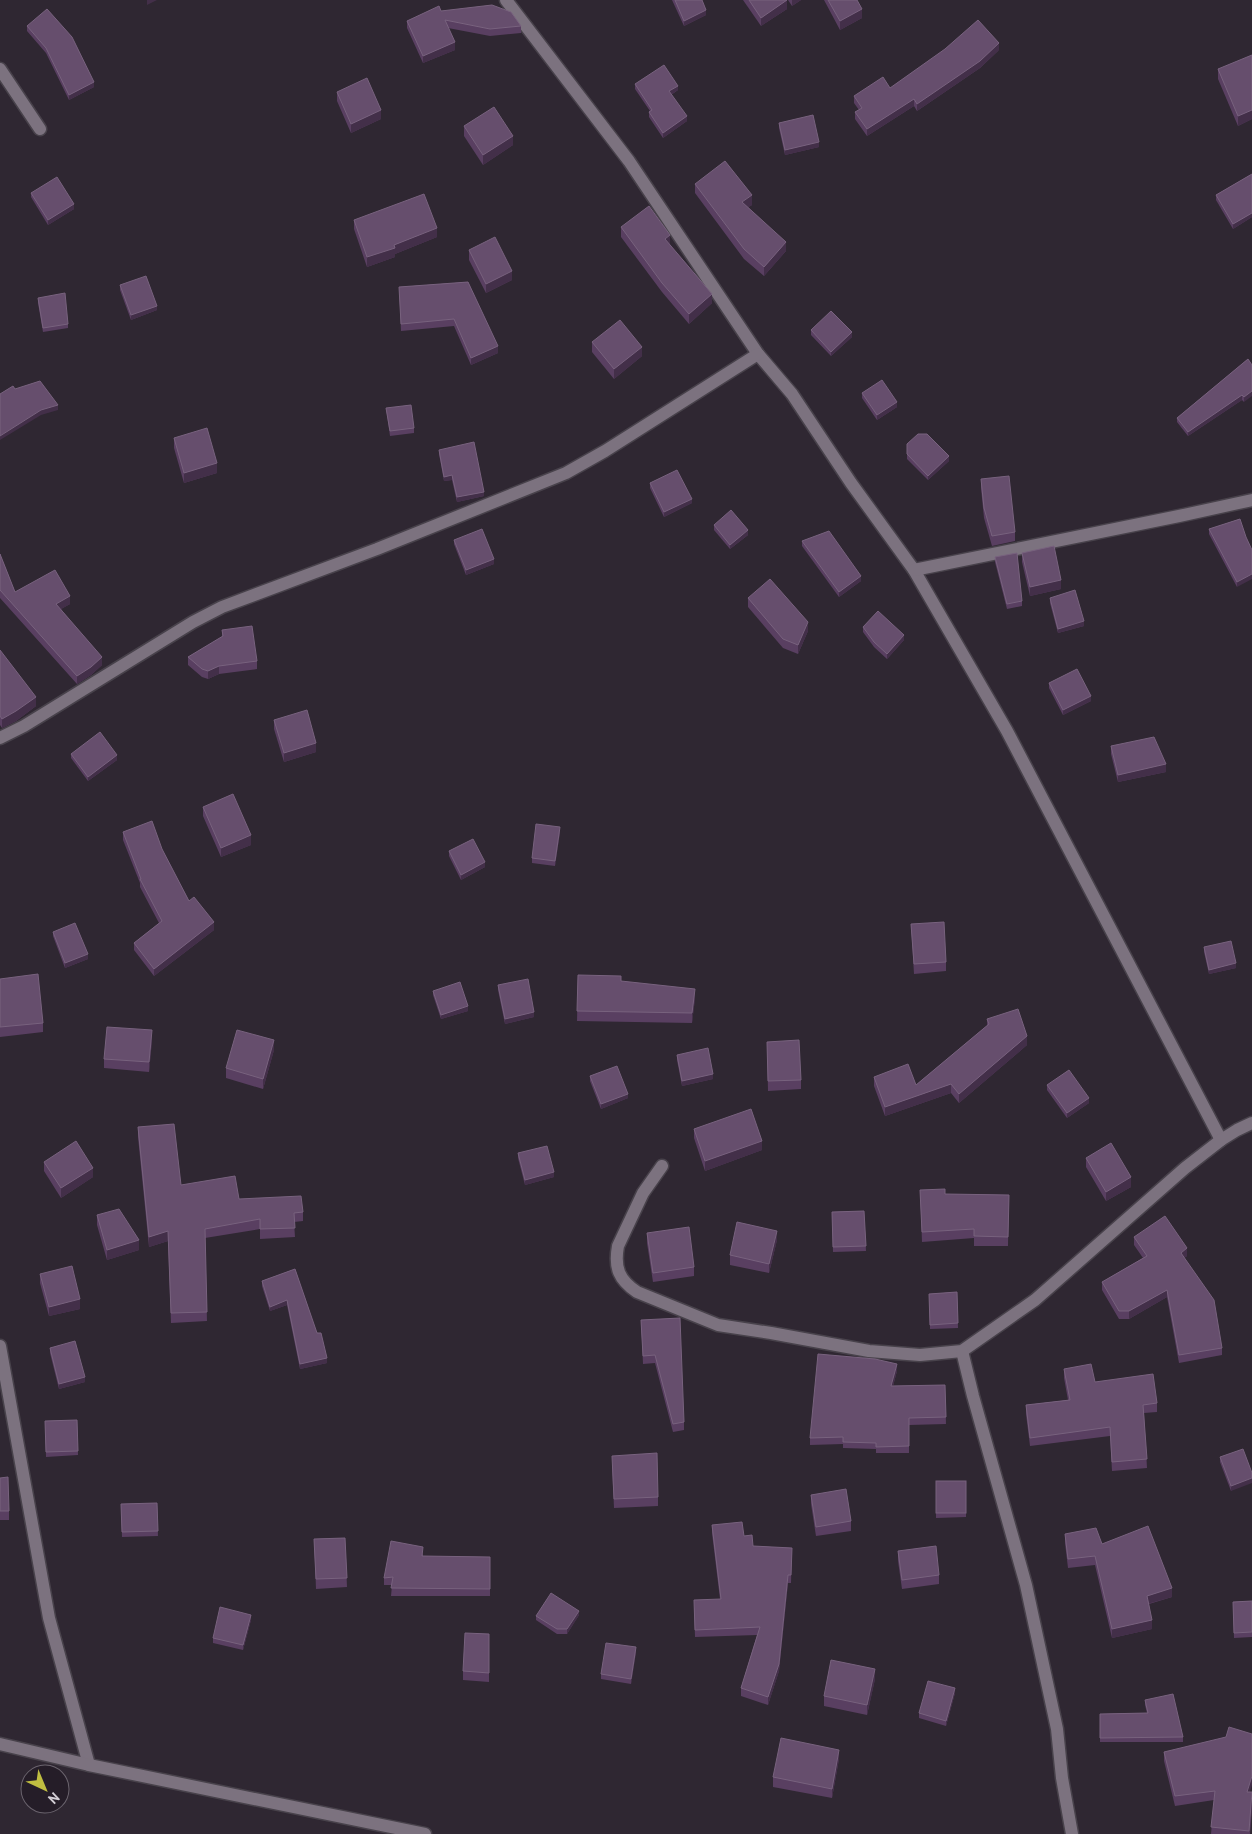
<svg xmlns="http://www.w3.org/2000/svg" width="1252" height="1834" font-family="'PT Sans',sans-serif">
<rect width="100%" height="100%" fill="#2f2732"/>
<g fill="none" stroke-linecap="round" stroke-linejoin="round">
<g stroke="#48424b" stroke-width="15">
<g id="minor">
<path d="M 506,0 L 629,161 L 758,354 L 792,394 L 851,483 L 914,570 L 1007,731 L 1221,1140"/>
<path d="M 0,69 L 40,129"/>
<path d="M 914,570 L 1179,516 L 1252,500"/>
<path d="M 0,738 L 24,726 L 193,622 L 222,607 L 377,549 L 566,473 L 605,451 L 758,354"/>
<path d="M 662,1166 L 643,1193 L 618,1246 C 614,1268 619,1280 637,1292 L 718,1325 L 771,1333 L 869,1351 L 920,1355 L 962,1351 L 1035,1300 L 1185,1168 L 1221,1140 L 1237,1130 L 1252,1123"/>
<path d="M 0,1346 L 49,1618 L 89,1765"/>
<path d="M 962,1351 L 973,1396 L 1026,1585 L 1057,1729 L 1062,1778 L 1072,1834"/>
<path d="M 0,1744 L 89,1765 L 425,1834"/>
</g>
</g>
<use href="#minor" stroke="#7c727f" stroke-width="12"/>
</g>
<g fill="#593f61">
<path d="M 672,0 L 702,0 L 706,15 L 684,26 Z"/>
<path d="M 743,0 L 787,0 L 787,9 L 761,26 Z"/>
<path d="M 788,0 L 801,0 L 792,6 Z"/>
<path d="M 824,0 L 857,0 L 862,18 L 840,30 Z"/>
<path d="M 441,11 L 521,26 L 521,33 L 490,36 L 448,28 L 455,50 L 423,63 L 407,28 L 407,21 Z"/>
<path d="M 27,26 L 94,87 L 69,100 L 46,53 L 27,31 Z"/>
<path d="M 999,50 L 980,68 L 917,111 L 914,106 L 867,136 L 855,119 L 855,112 L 859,110 L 854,103 L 854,96 L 890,88 Z"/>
<path d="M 1252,56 L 1252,119 L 1238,126 L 1218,79 L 1218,69 Z"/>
<path d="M 635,84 L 678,90 L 671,95 L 687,121 L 663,138 L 649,117 L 649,112 L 650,111 L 635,89 Z"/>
<path d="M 337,92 L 381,119 L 351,133 L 337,101 Z"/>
<path d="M 779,123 L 819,147 L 785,155 L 779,128 Z"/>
<path d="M 464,126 L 513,145 L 483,165 L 464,136 Z"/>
<path d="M 1252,174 L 1252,217 L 1233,229 L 1216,200 L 1216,195 Z"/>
<path d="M 695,184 L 752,205 L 748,207 L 786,251 L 764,276 L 744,259 L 695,193 Z"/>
<path d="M 31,193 L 74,209 L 48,225 L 31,197 Z"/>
<path d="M 354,220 L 437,237 L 395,254 L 395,257 L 367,267 L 354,229 Z"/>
<path d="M 621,227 L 670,245 L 712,303 L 689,324 L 662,292 L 621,237 Z"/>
<path d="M 469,250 L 512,280 L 486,293 L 469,260 Z"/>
<path d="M 468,282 L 498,353 L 471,365 L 454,326 L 401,331 L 399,287 Z"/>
<path d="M 120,285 L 157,310 L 131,320 L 120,290 Z"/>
<path d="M 38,298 L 68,324 L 68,328 L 43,332 L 38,303 Z"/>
<path d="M 811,330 L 852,337 L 831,356 L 811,335 Z"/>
<path d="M 592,342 L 642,356 L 614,379 L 592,352 Z"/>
<path d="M 1248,359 L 1244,402 L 1242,400 L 1188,436 L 1177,422 L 1177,418 Z"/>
<path d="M 862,393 L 897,407 L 877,420 L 862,398 Z"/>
<path d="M 386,408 L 414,428 L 414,433 L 390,436 Z"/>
<path d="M 174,438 L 217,473 L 184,483 L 174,448 Z"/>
<path d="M 907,444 L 949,461 L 928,480 L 907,459 Z"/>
<path d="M 439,450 L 484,496 L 457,502 L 452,480 L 444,481 L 439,454 Z"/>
<path d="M 981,479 L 1015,532 L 1015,541 L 992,546 L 984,518 L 981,488 Z"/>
<path d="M 650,483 L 692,503 L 664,517 L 650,488 Z"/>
<path d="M 1240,519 L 1237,587 L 1209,534 L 1209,529 Z"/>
<path d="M 714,525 L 748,535 L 730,549 L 714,530 Z"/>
<path d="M 454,540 L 494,564 L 466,575 L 454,544 Z"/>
<path d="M 802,541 L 861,581 L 839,597 L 802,546 Z"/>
<path d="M 1022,553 L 1061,589 L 1030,596 L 1022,562 Z"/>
<path d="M 0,554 L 15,592 L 70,604 L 61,609 L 102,665 L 91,675 L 77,684 L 0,598 Z"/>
<path d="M 995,557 L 1022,601 L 1022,606 L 1007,609 L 995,562 Z"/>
<path d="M 748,598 L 808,631 L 798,654 L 783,648 L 748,607 Z"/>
<path d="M 1050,598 L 1084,626 L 1058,633 L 1050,603 Z"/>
<path d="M 863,627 L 904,640 L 887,659 L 874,647 L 863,632 Z"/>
<path d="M 222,630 L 257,661 L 257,669 L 219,674 L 208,679 L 202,677 L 188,665 L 188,657 L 222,637 Z"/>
<path d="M 0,650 L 36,706 L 16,721 L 2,728 L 0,725 Z"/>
<path d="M 1049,683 L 1091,701 L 1063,715 L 1049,688 Z"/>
<path d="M 274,720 L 316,752 L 284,762 L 274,729 Z"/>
<path d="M 1111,746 L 1166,772 L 1118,782 L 1111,754 Z"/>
<path d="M 71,754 L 117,760 L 88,781 L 71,758 Z"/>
<path d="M 203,807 L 251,845 L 221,857 L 203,816 Z"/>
<path d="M 123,832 L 162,849 L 189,901 L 214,930 L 154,976 L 134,950 L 134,943 L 159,923 L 140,887 L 140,883 L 123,840 Z"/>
<path d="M 560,832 L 555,866 L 532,863 L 532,858 Z"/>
<path d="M 449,851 L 485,867 L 461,880 L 449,856 Z"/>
<path d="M 911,924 L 946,962 L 946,971 L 914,974 Z"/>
<path d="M 53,932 L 88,959 L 65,968 L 53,936 Z"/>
<path d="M 1204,947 L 1236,968 L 1209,974 L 1204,952 Z"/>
<path d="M 578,975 L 621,981 L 695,998 L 692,1023 L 577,1021 Z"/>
<path d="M 0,979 L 43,1023 L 43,1032 L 0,1037 Z"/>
<path d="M 498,985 L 534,1017 L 505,1024 L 498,990 Z"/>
<path d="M 433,991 L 468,1011 L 441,1019 L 433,995 Z"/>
<path d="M 987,1019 L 1027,1045 L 959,1103 L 951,1093 L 885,1116 L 874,1086 L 874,1077 L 916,1085 L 987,1026 Z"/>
<path d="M 152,1040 L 149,1072 L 104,1068 L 104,1059 Z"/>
<path d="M 767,1042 L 801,1080 L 801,1089 L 768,1091 Z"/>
<path d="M 274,1050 L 263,1089 L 226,1078 L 226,1068 Z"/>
<path d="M 677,1055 L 713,1079 L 682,1086 L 677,1060 Z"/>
<path d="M 590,1076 L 628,1098 L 601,1109 L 590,1081 Z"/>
<path d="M 1047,1085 L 1089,1103 L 1067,1118 L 1047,1090 Z"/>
<path d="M 138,1127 L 181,1185 L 239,1199 L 303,1212 L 303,1221 L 294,1222 L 295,1237 L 260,1239 L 260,1229 L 205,1238 L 207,1321 L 171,1323 L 168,1241 L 149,1247 L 138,1137 Z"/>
<path d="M 694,1129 L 762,1150 L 705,1171 L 694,1138 Z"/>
<path d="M 518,1153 L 554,1177 L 525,1185 L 518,1158 Z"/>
<path d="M 1086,1158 L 1131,1187 L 1106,1201 L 1086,1167 Z"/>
<path d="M 44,1162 L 93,1177 L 61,1198 L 44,1171 Z"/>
<path d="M 920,1190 L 945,1194 L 1009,1195 L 1008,1246 L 974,1246 L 974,1238 L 922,1242 Z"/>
<path d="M 864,1211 L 866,1251 L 833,1252 L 832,1212 Z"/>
<path d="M 97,1215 L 139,1250 L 107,1260 L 97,1225 Z"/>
<path d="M 647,1233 L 694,1267 L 694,1276 L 653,1282 L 647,1243 Z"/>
<path d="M 1134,1237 L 1187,1256 L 1184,1258 L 1222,1348 L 1222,1355 L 1179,1363 L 1167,1297 L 1129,1319 L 1119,1319 L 1102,1290 L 1102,1282 L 1143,1258 L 1134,1245 Z"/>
<path d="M 777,1240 L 769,1273 L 730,1265 L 730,1255 Z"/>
<path d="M 295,1269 L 327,1363 L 300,1369 L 287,1305 L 270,1311 L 262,1286 L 262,1281 Z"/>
<path d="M 40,1274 L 80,1309 L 49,1316 L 40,1283 Z"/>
<path d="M 957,1292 L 958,1328 L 930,1329 L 929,1294 Z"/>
<path d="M 641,1320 L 684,1422 L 684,1430 L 673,1432 L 655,1363 L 643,1364 Z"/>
<path d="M 50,1348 L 85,1382 L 59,1389 L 50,1353 Z"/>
<path d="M 1064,1369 L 1095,1382 L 1157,1403 L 1157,1412 L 1144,1413 L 1147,1468 L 1112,1471 L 1110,1436 L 1030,1446 L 1026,1414 L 1026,1405 L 1068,1400 L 1064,1378 Z"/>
<path d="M 897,1371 L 893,1386 L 945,1385 L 946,1424 L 909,1425 L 909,1453 L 876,1453 L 876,1449 L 843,1448 L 843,1444 L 810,1445 L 810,1438 Z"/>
<path d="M 77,1420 L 78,1455 L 46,1457 L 45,1421 Z"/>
<path d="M 1220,1457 L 1252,1473 L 1231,1491 L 1220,1462 Z"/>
<path d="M 612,1465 L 658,1497 L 658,1506 L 614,1508 Z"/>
<path d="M 0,1478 L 9,1511 L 9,1520 L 0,1520 Z"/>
<path d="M 936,1481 L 966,1481 L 966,1517 L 936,1518 Z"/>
<path d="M 811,1495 L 851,1521 L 851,1531 L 816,1536 L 811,1504 Z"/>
<path d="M 157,1503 L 158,1536 L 122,1537 L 121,1504 Z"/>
<path d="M 712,1525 L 744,1536 L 753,1546 L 792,1548 L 791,1583 L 788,1583 L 779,1671 L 768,1705 L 741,1696 L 741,1688 L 757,1635 L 695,1637 L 694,1608 L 720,1599 L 712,1533 Z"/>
<path d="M 1065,1534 L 1102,1544 L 1172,1597 L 1149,1604 L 1152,1629 L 1112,1638 L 1095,1565 L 1068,1568 L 1065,1543 Z"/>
<path d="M 345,1538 L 347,1587 L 316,1589 L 314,1539 Z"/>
<path d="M 898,1551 L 939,1575 L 939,1584 L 902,1589 L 898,1561 Z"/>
<path d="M 423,1554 L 423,1556 L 490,1557 L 490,1596 L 391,1596 L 392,1585 L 384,1585 L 384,1578 Z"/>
<path d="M 1252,1601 L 1252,1637 L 1234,1638 L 1233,1602 Z"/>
<path d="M 579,1615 L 567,1634 L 557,1634 L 536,1620 L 536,1616 Z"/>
<path d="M 251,1620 L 243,1650 L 213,1643 L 213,1638 Z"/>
<path d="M 489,1634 L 489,1682 L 463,1680 L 463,1671 Z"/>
<path d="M 636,1652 L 631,1684 L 601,1679 L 601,1674 Z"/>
<path d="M 875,1679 L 867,1715 L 824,1706 L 824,1696 Z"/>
<path d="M 955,1693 L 946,1726 L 919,1718 L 919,1713 Z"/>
<path d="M 1145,1700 L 1183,1737 L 1183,1742 L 1100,1742 L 1100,1714 L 1147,1713 L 1145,1705 Z"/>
<path d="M 1164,1752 L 1250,1792 L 1252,1808 L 1250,1834 L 1211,1834 L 1214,1800 L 1175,1806 L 1164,1761 Z"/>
<path d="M 839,1759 L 832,1798 L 773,1787 L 773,1777 Z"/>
</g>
<g fill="#432f49">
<path d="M 147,0 L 157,0 L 147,5 Z"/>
<path d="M 787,0 L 787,9 L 761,26 L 761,18 Z"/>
<path d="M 792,0 L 801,0 L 792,6 Z"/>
<path d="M 862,9 L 862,18 L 840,30 L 840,21 Z"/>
<path d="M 706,10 L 706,15 L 684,26 L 684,21 Z"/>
<path d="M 455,42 L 455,50 L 423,63 L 423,56 Z"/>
<path d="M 999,43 L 999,50 L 980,68 L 917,111 L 917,104 Z"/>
<path d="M 94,82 L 94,87 L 69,100 L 69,95 Z"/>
<path d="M 678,86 L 678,90 L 669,96 L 669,91 Z"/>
<path d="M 914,99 L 914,106 L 867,136 L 867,129 Z"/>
<path d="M 381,110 L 381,119 L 351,133 L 351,124 Z"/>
<path d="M 1252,110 L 1252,119 L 1238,126 L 1238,116 Z"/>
<path d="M 687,116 L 687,121 L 663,138 L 663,133 Z"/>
<path d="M 513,136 L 513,145 L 483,165 L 483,155 Z"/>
<path d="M 819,142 L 819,147 L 785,155 L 785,150 Z"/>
<path d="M 752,195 L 752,205 L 742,212 L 742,202 Z"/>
<path d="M 74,204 L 74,209 L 48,225 L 48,220 Z"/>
<path d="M 1252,213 L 1252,217 L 1233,229 L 1233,224 Z"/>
<path d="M 437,228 L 437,237 L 395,254 L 395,257 L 367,267 L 367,257 L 394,245 Z"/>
<path d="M 670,235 L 670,245 L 665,239 Z"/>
<path d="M 786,242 L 786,251 L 764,276 L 764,267 Z"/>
<path d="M 512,271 L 512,280 L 486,293 L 486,284 Z"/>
<path d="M 712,294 L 712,303 L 689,324 L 689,314 Z"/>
<path d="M 157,306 L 157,310 L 131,320 L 131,315 Z"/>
<path d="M 852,332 L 852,337 L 831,356 L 831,352 Z"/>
<path d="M 498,346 L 498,353 L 471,365 L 471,358 Z"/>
<path d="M 642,347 L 642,356 L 614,379 L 614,369 Z"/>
<path d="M 1252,391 L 1252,396 L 1244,402 L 1244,397 Z"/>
<path d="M 1242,395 L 1242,400 L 1188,436 L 1188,432 Z"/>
<path d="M 897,402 L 897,407 L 877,420 L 877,415 Z"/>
<path d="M 58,405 L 58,410 L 41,415 L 0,440 L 0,436 L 41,410 Z"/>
<path d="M 949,456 L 949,461 L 928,480 L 928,476 Z"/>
<path d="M 217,463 L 217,473 L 184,483 L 184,473 Z"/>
<path d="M 452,475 L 452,480 L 444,481 L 444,477 Z"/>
<path d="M 484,492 L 484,496 L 457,502 L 457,497 Z"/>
<path d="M 692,499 L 692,503 L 664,517 L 664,512 Z"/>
<path d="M 748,530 L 748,535 L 730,549 L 730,545 Z"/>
<path d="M 494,559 L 494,564 L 466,575 L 466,570 Z"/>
<path d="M 1252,574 L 1252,579 L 1237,587 L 1237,582 Z"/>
<path d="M 861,576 L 861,581 L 839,597 L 839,592 Z"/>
<path d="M 1061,580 L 1061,589 L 1030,596 L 1030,587 Z"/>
<path d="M 70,596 L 70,604 L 56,612 L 56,604 Z"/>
<path d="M 1084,621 L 1084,626 L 1058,633 L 1058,629 Z"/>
<path d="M 808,622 L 808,631 L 798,654 L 798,645 Z"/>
<path d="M 904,635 L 904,640 L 887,659 L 887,654 Z"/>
<path d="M 102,657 L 102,665 L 91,675 L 77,684 L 77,676 Z"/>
<path d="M 219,666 L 219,674 L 208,679 L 208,671 Z"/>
<path d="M 1091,696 L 1091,701 L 1063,715 L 1063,710 Z"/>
<path d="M 36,697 L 36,706 L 16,721 L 2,728 L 2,719 Z"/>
<path d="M 316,743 L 316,752 L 284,762 L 284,753 Z"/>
<path d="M 117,755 L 117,760 L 88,781 L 88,777 Z"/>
<path d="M 1166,764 L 1166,772 L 1118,782 L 1118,775 Z"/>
<path d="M 560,827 L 560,832 L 555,866 L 555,861 Z"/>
<path d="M 251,835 L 251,845 L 221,857 L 221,848 Z"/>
<path d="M 485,862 L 485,867 L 461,880 L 461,875 Z"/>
<path d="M 214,922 L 214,930 L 154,976 L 154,969 Z"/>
<path d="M 88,954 L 88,959 L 65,968 L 65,963 Z"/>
<path d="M 1236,963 L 1236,968 L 1209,974 L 1209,970 Z"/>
<path d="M 695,989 L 695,998 L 692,1023 L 692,1013 Z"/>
<path d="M 468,1006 L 468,1011 L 441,1019 L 441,1015 Z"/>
<path d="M 534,1012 L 534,1017 L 505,1024 L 505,1019 Z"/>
<path d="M 152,1030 L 152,1040 L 149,1072 L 149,1062 Z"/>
<path d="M 1027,1036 L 1027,1045 L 959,1103 L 959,1094 Z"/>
<path d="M 274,1040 L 274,1050 L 263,1089 L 263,1079 Z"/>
<path d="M 713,1074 L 713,1079 L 682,1086 L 682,1081 Z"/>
<path d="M 951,1084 L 951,1093 L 885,1116 L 885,1107 Z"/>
<path d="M 628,1094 L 628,1098 L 601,1109 L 601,1104 Z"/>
<path d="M 1089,1098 L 1089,1103 L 1067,1118 L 1067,1113 Z"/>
<path d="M 762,1141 L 762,1150 L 705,1171 L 705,1161 Z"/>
<path d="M 93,1168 L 93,1177 L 61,1198 L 61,1188 Z"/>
<path d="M 554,1172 L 554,1177 L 525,1185 L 525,1180 Z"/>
<path d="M 1131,1177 L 1131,1187 L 1106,1201 L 1106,1192 Z"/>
<path d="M 168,1231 L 168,1241 L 149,1247 L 149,1237 Z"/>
<path d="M 777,1231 L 777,1240 L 769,1273 L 769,1264 Z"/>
<path d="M 139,1240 L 139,1250 L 107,1260 L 107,1250 Z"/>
<path d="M 1187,1248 L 1187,1256 L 1181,1260 L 1181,1253 Z"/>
<path d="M 1167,1290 L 1167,1297 L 1129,1319 L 1129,1311 Z"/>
<path d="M 80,1299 L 80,1309 L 49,1316 L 49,1307 Z"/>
<path d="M 287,1300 L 287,1305 L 270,1311 L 270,1307 Z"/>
<path d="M 327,1358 L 327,1363 L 300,1369 L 300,1364 Z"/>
<path d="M 897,1364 L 897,1371 L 891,1393 L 891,1386 Z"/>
<path d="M 85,1377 L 85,1382 L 59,1389 L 59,1384 Z"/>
<path d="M 1252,1478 L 1252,1483 L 1231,1491 L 1231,1486 Z"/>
<path d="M 788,1575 L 788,1583 L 779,1671 L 768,1705 L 768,1697 Z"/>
<path d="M 1172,1588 L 1172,1597 L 1147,1604 L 1147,1596 Z"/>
<path d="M 579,1611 L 579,1615 L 567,1634 L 567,1629 Z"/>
<path d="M 251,1615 L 251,1620 L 243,1650 L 243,1645 Z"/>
<path d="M 1152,1620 L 1152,1629 L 1112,1638 L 1112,1629 Z"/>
<path d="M 636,1647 L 636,1652 L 631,1684 L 631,1679 Z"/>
<path d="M 875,1669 L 875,1679 L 867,1715 L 867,1705 Z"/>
<path d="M 955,1688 L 955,1693 L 946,1726 L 946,1721 Z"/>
<path d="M 839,1750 L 839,1759 L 832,1798 L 832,1789 Z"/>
<path d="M 1252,1776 L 1252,1785 L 1247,1801 L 1247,1792 Z"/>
<path d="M 1252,1799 L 1252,1808 L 1249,1834 Z"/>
</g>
<g fill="#664e6d" stroke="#78627e">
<path d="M 675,0 L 702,0 L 706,10 L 684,21 Z"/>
<path d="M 749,0 L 787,0 L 761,18 Z"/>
<path d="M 828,0 L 857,0 L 862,9 L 840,21 Z"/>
<path d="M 492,5 L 511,12 L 521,26 L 490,29 L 445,20 L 455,42 L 423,56 L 407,21 L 439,6 L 441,11 Z"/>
<path d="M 47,9 L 72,37 L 94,82 L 69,95 L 46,48 L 27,26 Z"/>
<path d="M 978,20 L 999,43 L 980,61 L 917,104 L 914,99 L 867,129 L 855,112 L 862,108 L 854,96 L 883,77 L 890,88 L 945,49 Z"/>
<path d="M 1252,55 L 1252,110 L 1238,116 L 1218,69 Z"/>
<path d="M 664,65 L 678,86 L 669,91 L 687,116 L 663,133 L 649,112 L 652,110 L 635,84 Z"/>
<path d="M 367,78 L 381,110 L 351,124 L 337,92 Z"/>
<path d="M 494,107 L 513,136 L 483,155 L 464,126 Z"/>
<path d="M 813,115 L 819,142 L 785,150 L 779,123 Z"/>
<path d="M 725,161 L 752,195 L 742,202 L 786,242 L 764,267 L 744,249 L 695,184 Z"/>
<path d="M 1252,174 L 1252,213 L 1233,224 L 1216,195 Z"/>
<path d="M 57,177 L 74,204 L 48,220 L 31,193 Z"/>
<path d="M 424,194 L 437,228 L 394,245 L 395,248 L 367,257 L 354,220 Z"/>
<path d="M 649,206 L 670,235 L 665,239 L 712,294 L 689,314 L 662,283 L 621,227 Z"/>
<path d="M 495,237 L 512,271 L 486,284 L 469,250 Z"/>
<path d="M 146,276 L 157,306 L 131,315 L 120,285 Z"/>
<path d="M 468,282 L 498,346 L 471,358 L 454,319 L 401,324 L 399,287 Z"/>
<path d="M 65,293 L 68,324 L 43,328 L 38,298 Z"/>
<path d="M 831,311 L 852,332 L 831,352 L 811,330 Z"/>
<path d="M 620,320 L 642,347 L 614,369 L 592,342 Z"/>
<path d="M 1248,359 L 1252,365 L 1252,391 L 1244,397 L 1242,395 L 1188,432 L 1177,418 Z"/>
<path d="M 882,380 L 897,402 L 877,415 L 862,393 Z"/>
<path d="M 40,381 L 58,405 L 41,410 L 0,436 L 0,394 L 13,386 L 15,389 Z"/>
<path d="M 411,405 L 414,428 L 390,431 L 386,408 Z"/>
<path d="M 207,428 L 217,463 L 184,473 L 174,438 Z"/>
<path d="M 918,434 L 927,434 L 949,456 L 928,476 L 907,454 L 907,444 Z"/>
<path d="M 474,442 L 484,492 L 457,497 L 452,475 L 444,477 L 439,450 Z"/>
<path d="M 677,470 L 692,499 L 664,512 L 650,483 Z"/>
<path d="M 1009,476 L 1015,532 L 992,536 L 984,508 L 981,479 Z"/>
<path d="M 731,510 L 748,530 L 730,545 L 714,525 Z"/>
<path d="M 1240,519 L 1246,537 L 1252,550 L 1252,574 L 1237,582 L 1209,529 Z"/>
<path d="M 482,529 L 494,559 L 466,570 L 454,540 Z"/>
<path d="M 829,531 L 861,576 L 839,592 L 802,541 Z"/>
<path d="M 1054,546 L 1061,580 L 1030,587 L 1022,553 Z"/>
<path d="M 1017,553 L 1022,601 L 1007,604 L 995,557 Z"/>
<path d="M 0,554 L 15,592 L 55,570 L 70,596 L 56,604 L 102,657 L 91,667 L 77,676 L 0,590 Z"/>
<path d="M 770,579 L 808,622 L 798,645 L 783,639 L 748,598 Z"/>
<path d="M 1075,590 L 1084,621 L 1058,629 L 1050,598 Z"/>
<path d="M 878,611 L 904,635 L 887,654 L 874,642 L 863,627 Z"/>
<path d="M 252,626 L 257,661 L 219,666 L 208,671 L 202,669 L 188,657 L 223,636 L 222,630 Z"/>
<path d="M 0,650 L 36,697 L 16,711 L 2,719 L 0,716 Z"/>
<path d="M 1077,669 L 1091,696 L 1063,710 L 1049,683 Z"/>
<path d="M 307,710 L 316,743 L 284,753 L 274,720 Z"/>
<path d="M 100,732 L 117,755 L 88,777 L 71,754 Z"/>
<path d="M 1154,737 L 1166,764 L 1118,775 L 1111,746 Z"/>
<path d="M 233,794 L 251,835 L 221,848 L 203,807 Z"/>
<path d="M 152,821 L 162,849 L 189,901 L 194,897 L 214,922 L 154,969 L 134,943 L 162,921 L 140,879 L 141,879 L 123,832 Z"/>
<path d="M 536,824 L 560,827 L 555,861 L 532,858 Z"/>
<path d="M 473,839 L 485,862 L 461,875 L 449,851 Z"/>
<path d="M 944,922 L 946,962 L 914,964 L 911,924 Z"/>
<path d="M 75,923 L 88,954 L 65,963 L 53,932 Z"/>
<path d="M 1231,941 L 1236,963 L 1209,970 L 1204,947 Z"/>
<path d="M 38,974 L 43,1023 L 0,1027 L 0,979 Z"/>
<path d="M 578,975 L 621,976 L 621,981 L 695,989 L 692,1013 L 577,1011 Z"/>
<path d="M 528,979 L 534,1012 L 505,1019 L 498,985 Z"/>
<path d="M 460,982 L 468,1006 L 441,1015 L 433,991 Z"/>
<path d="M 1018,1009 L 1027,1036 L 959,1094 L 951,1084 L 885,1107 L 874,1077 L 908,1064 L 916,1085 L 989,1024 L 987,1019 Z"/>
<path d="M 107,1027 L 152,1030 L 149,1062 L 104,1059 Z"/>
<path d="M 237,1030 L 274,1040 L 263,1079 L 226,1068 Z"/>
<path d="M 799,1040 L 801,1080 L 768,1081 L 767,1042 Z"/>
<path d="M 708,1048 L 713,1074 L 682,1081 L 677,1055 Z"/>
<path d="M 617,1066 L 628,1094 L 601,1104 L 590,1076 Z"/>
<path d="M 1069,1070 L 1089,1098 L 1067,1113 L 1047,1085 Z"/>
<path d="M 751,1109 L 762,1141 L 705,1161 L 694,1129 Z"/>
<path d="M 174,1124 L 181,1185 L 235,1176 L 239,1199 L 301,1196 L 303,1212 L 294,1213 L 295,1228 L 260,1229 L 260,1219 L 205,1229 L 207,1312 L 171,1313 L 168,1231 L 149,1237 L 138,1127 Z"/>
<path d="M 76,1141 L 93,1168 L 61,1188 L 44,1162 Z"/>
<path d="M 1111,1143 L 1131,1177 L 1106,1192 L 1086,1158 Z"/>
<path d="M 547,1146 L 554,1172 L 525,1180 L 518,1153 Z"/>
<path d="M 945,1189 L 945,1194 L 1009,1195 L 1008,1237 L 974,1236 L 974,1229 L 922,1232 L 920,1190 Z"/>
<path d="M 119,1209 L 139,1240 L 107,1250 L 97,1215 Z"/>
<path d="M 864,1211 L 866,1246 L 833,1247 L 832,1212 Z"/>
<path d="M 1165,1216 L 1187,1248 L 1181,1253 L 1214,1300 L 1222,1348 L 1179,1355 L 1167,1290 L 1129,1311 L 1119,1311 L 1102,1282 L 1147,1256 L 1134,1237 Z"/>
<path d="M 737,1222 L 777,1231 L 769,1264 L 730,1255 Z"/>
<path d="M 689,1227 L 694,1267 L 653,1273 L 647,1233 Z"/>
<path d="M 72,1266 L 80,1299 L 49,1307 L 40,1274 Z"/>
<path d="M 295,1269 L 317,1333 L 321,1333 L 327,1358 L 300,1364 L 287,1300 L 270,1307 L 262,1281 Z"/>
<path d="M 957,1292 L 958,1323 L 930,1325 L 929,1294 Z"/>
<path d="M 680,1318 L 684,1422 L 673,1424 L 655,1355 L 643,1356 L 641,1320 Z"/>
<path d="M 75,1341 L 85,1377 L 59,1384 L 50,1348 Z"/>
<path d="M 818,1354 L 875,1359 L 897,1364 L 891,1386 L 945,1385 L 946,1417 L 909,1418 L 909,1446 L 876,1447 L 876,1443 L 843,1442 L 843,1437 L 810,1438 Z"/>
<path d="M 1091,1364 L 1095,1382 L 1153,1374 L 1157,1403 L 1143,1405 L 1147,1459 L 1112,1462 L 1110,1427 L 1030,1438 L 1026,1405 L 1070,1400 L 1064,1369 Z"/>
<path d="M 77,1420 L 78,1451 L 46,1452 L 45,1421 Z"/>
<path d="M 1243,1449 L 1252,1473 L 1252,1478 L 1231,1486 L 1220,1457 Z"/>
<path d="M 657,1453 L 658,1497 L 614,1499 L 612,1456 Z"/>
<path d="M 8,1477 L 9,1511 L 0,1511 L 0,1478 Z"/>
<rect x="936" y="1481" width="30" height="32"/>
<path d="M 846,1489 L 851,1521 L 816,1527 L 811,1495 Z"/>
<path d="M 157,1503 L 158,1531 L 122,1532 L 121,1504 Z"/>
<path d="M 742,1522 L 744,1536 L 752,1535 L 753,1546 L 792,1548 L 791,1575 L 788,1575 L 779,1664 L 768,1697 L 741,1688 L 760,1627 L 695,1630 L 694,1600 L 721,1599 L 712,1525 Z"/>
<path d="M 1148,1526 L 1172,1588 L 1147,1596 L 1152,1620 L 1112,1629 L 1095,1556 L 1068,1559 L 1065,1534 L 1096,1528 L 1102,1544 Z"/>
<path d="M 345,1538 L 347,1578 L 316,1579 L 314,1539 Z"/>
<path d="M 391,1541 L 423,1547 L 422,1556 L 490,1557 L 490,1589 L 391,1588 L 393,1577 L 384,1578 Z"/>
<path d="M 936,1546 L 939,1575 L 902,1580 L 898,1551 Z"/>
<path d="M 551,1593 L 579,1611 L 567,1629 L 557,1629 L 536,1616 Z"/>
<path d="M 1252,1601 L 1252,1632 L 1234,1633 L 1233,1602 Z"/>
<path d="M 220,1607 L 251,1615 L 243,1645 L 213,1638 Z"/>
<path d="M 465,1633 L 489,1634 L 489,1673 L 463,1671 Z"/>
<path d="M 606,1643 L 636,1647 L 631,1679 L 601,1674 Z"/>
<path d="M 831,1660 L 875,1669 L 867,1705 L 824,1696 Z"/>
<path d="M 928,1681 L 955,1688 L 946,1721 L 919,1713 Z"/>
<path d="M 1173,1694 L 1183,1737 L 1100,1738 L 1100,1714 L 1148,1713 L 1145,1700 Z"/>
<path d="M 1229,1727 L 1252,1734 L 1252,1776 L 1247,1792 L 1252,1792 L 1249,1831 L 1211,1827 L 1215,1791 L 1175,1796 L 1164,1752 L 1226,1737 Z"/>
<path d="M 781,1738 L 839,1750 L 832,1789 L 773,1777 Z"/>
</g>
<g transform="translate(45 1789) rotate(136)"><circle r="24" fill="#251d28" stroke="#6b646e"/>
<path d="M0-4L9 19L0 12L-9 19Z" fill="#c0be41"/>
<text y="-8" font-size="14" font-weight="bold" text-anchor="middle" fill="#d4cfd6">N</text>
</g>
</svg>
